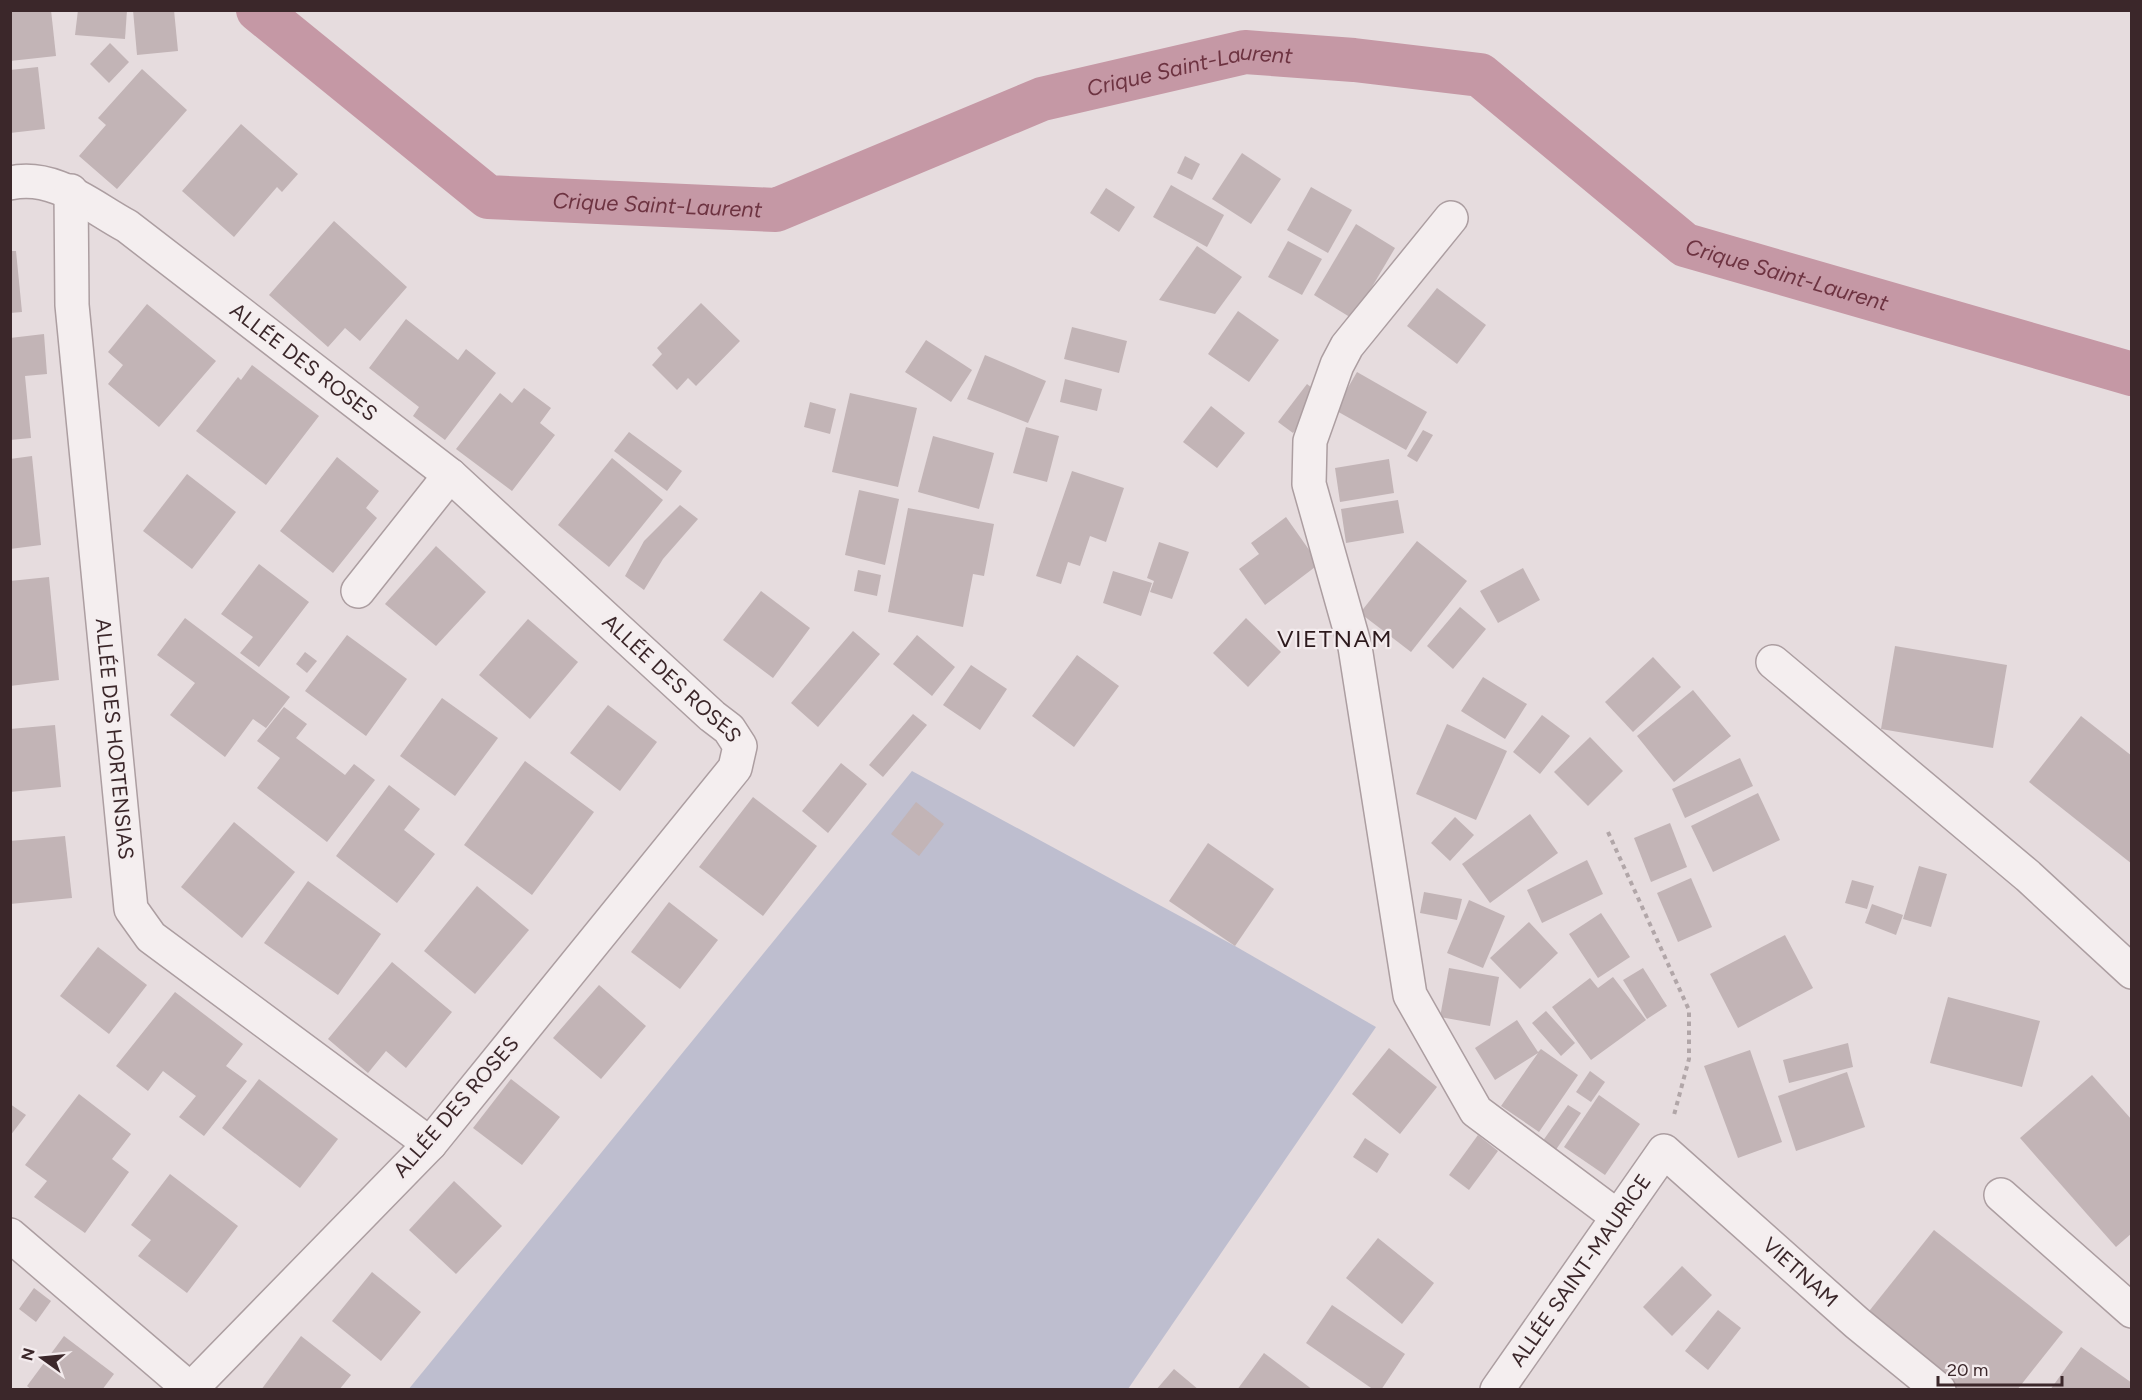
<svg xmlns="http://www.w3.org/2000/svg" width="2142" height="1400" font-family="Figtree,sans-serif">
<rect width="100%" height="100%" fill="#e6dcde"/>
<path fill="#bebecf" d="M 912,771 L 1235,946 L 1376,1027 L 1128,1389 L 408,1390 Z"/>
<g fill="none" stroke-linecap="round" stroke-linejoin="round">
<path stroke="#c598a5" stroke-width="44" id="s1" d="M 258,10 L 488,197 L 776,210 L 1042,99 L 1245,52 L 1354,60 L 1480,75 L 1685,245 L 2132,374"/>
</g>
<g fill="#c2b4b6">
<path d="M 10,10 L 51,10 L 56,56 L 10,61 Z"/>
<path d="M 78,10 L 127,10 L 125,39 L 75,35 Z"/>
<path d="M 133,10 L 174,10 L 178,51 L 137,55 Z"/>
<path d="M 110,43 L 129,62 L 109,83 L 90,64 Z"/>
<path d="M 38,67 L 45,129 L 10,133 L 10,70 Z"/>
<path d="M 142,69 L 187,110 L 117,189 L 79,156 L 106,125 L 98,118 Z"/>
<path d="M 241,124 L 298,174 L 282,192 L 277,187 L 234,237 L 182,191 Z"/>
<path d="M 1242,153 L 1281,179 L 1251,224 L 1212,199 Z"/>
<path d="M 1185,156 L 1200,164 L 1192,180 L 1177,173 Z"/>
<path d="M 1171,185 L 1224,215 L 1207,247 L 1153,217 Z"/>
<path d="M 1311,187 L 1352,210 L 1328,253 L 1287,230 Z"/>
<path d="M 1106,188 L 1135,207 L 1119,232 L 1090,213 Z"/>
<path d="M 334,221 L 407,287 L 360,341 L 345,328 L 328,347 L 269,295 Z"/>
<path d="M 1356,224 L 1395,248 L 1353,319 L 1314,295 Z"/>
<path d="M 1288,241 L 1322,259 L 1302,295 L 1268,277 Z"/>
<path d="M 1197,246 L 1242,277 L 1215,314 L 1159,300 Z"/>
<path d="M 10,251 L 16,251 L 22,312 L 10,313 Z"/>
<path d="M 1437,288 L 1486,325 L 1457,364 L 1407,326 Z"/>
<path d="M 701,303 L 740,341 L 696,386 L 688,378 L 677,390 L 652,365 L 662,354 L 657,348 Z"/>
<path d="M 147,304 L 216,361 L 159,427 L 108,384 L 123,365 L 108,352 Z"/>
<path d="M 1238,311 L 1279,340 L 1249,382 L 1208,354 Z"/>
<path d="M 406,319 L 458,360 L 466,349 L 496,373 L 445,440 L 413,416 L 419,407 L 369,368 Z"/>
<path d="M 1072,327 L 1127,341 L 1119,373 L 1064,359 Z"/>
<path d="M 44,334 L 47,374 L 25,376 L 31,438 L 10,440 L 10,338 Z"/>
<path d="M 926,340 L 972,370 L 951,402 L 905,372 Z"/>
<path d="M 985,355 L 1046,381 L 1028,423 L 967,399 Z"/>
<path d="M 252,365 L 319,416 L 266,485 L 196,431 L 238,377 L 241,380 Z"/>
<path d="M 1357,372 L 1427,412 L 1406,450 L 1335,410 Z"/>
<path d="M 1065,379 L 1102,389 L 1097,411 L 1060,402 Z"/>
<path d="M 1307,384 L 1321,395 L 1293,433 L 1278,422 Z"/>
<path d="M 524,388 L 551,408 L 540,423 L 555,435 L 512,491 L 456,449 L 500,393 L 512,403 Z"/>
<path d="M 850,393 L 917,408 L 898,487 L 832,472 Z"/>
<path d="M 810,402 L 836,409 L 830,434 L 804,427 Z"/>
<path d="M 1211,406 L 1245,433 L 1217,468 L 1183,442 Z"/>
<path d="M 1026,427 L 1059,436 L 1047,482 L 1013,473 Z"/>
<path d="M 1423,430 L 1433,435 L 1417,462 L 1407,456 Z"/>
<path d="M 629,432 L 682,471 L 667,491 L 614,451 Z"/>
<path d="M 933,436 L 994,453 L 979,509 L 918,492 Z"/>
<path d="M 32,456 L 41,545 L 10,549 L 10,459 Z"/>
<path d="M 337,457 L 379,491 L 366,508 L 377,518 L 333,573 L 280,531 Z"/>
<path d="M 612,458 L 663,500 L 609,567 L 558,525 Z"/>
<path d="M 1389,459 L 1394,493 L 1340,502 L 1335,468 Z"/>
<path d="M 1072,471 L 1124,488 L 1106,542 L 1090,536 L 1080,566 L 1068,562 L 1061,584 L 1036,576 Z"/>
<path d="M 187,474 L 236,512 L 192,569 L 143,531 Z"/>
<path d="M 859,490 L 899,499 L 885,565 L 845,555 Z"/>
<path d="M 1398,500 L 1404,533 L 1346,543 L 1341,509 Z"/>
<path d="M 680,505 L 698,519 L 663,559 L 644,590 L 625,576 L 644,541 Z"/>
<path d="M 908,508 L 994,524 L 984,576 L 973,574 L 963,627 L 888,612 Z"/>
<path d="M 1286,517 L 1319,564 L 1265,605 L 1239,569 L 1259,554 L 1251,543 Z"/>
<path d="M 1417,541 L 1467,581 L 1411,652 L 1360,613 Z"/>
<path d="M 1159,542 L 1189,552 L 1172,599 L 1150,592 L 1154,581 L 1147,578 Z"/>
<path d="M 436,546 L 486,592 L 436,646 L 385,604 Z"/>
<path d="M 259,564 L 309,602 L 259,667 L 240,653 L 253,637 L 221,614 Z"/>
<path d="M 1523,568 L 1540,600 L 1498,623 L 1480,591 Z"/>
<path d="M 858,570 L 881,575 L 877,596 L 854,591 Z"/>
<path d="M 1113,571 L 1152,583 L 1141,616 L 1103,603 Z"/>
<path d="M 49,577 L 59,680 L 10,686 L 10,581 Z"/>
<path d="M 761,591 L 810,628 L 773,678 L 723,640 Z"/>
<path d="M 1460,607 L 1486,629 L 1453,669 L 1427,646 Z"/>
<path d="M 185,618 L 290,697 L 266,728 L 253,719 L 225,757 L 170,715 L 195,683 L 157,655 Z"/>
<path d="M 1246,618 L 1281,652 L 1248,687 L 1213,653 Z"/>
<path d="M 528,619 L 578,662 L 530,719 L 479,675 Z"/>
<path d="M 853,631 L 880,654 L 818,727 L 791,703 Z"/>
<path d="M 347,635 L 407,679 L 366,736 L 305,691 Z"/>
<path d="M 917,635 L 955,667 L 932,696 L 893,664 Z"/>
<path d="M 1895,646 L 2007,665 L 1993,748 L 1881,729 Z"/>
<path d="M 305,652 L 317,661 L 307,673 L 296,664 Z"/>
<path d="M 1077,655 L 1119,686 L 1074,747 L 1032,716 Z"/>
<path d="M 1653,657 L 1681,687 L 1633,732 L 1605,702 Z"/>
<path d="M 971,665 L 1007,689 L 980,730 L 943,705 Z"/>
<path d="M 1483,677 L 1527,704 L 1505,739 L 1461,711 Z"/>
<path d="M 1693,690 L 1731,736 L 1674,782 L 1637,736 Z"/>
<path d="M 442,698 L 498,738 L 455,796 L 400,756 Z"/>
<path d="M 608,705 L 657,742 L 620,791 L 570,753 Z"/>
<path d="M 284,707 L 307,724 L 296,738 L 345,775 L 354,764 L 375,780 L 327,842 L 257,788 L 280,758 L 257,741 Z"/>
<path d="M 913,714 L 927,725 L 883,777 L 869,765 Z"/>
<path d="M 1542,715 L 1570,736 L 1540,774 L 1513,752 Z"/>
<path d="M 2081,716 L 2132,756 L 2132,864 L 2029,782 Z"/>
<path d="M 1447,724 L 1507,751 L 1476,820 L 1416,794 Z"/>
<path d="M 55,725 L 61,787 L 10,792 L 10,729 Z"/>
<path d="M 1590,737 L 1623,771 L 1588,806 L 1554,772 Z"/>
<path d="M 1740,758 L 1753,786 L 1685,818 L 1672,789 Z"/>
<path d="M 525,761 L 594,812 L 532,895 L 464,845 Z"/>
<path d="M 841,763 L 867,784 L 828,833 L 802,811 Z"/>
<path d="M 389,785 L 420,809 L 404,830 L 435,854 L 397,903 L 336,856 Z"/>
<path d="M 1758,793 L 1780,840 L 1713,872 L 1691,826 Z"/>
<path d="M 753,797 L 817,846 L 763,916 L 699,867 Z"/>
<path d="M 916,802 L 944,824 L 919,856 L 891,834 Z"/>
<path d="M 1530,814 L 1558,853 L 1490,903 L 1462,864 Z"/>
<path d="M 1455,817 L 1474,835 L 1450,861 L 1431,843 Z"/>
<path d="M 234,822 L 295,872 L 242,938 L 181,887 Z"/>
<path d="M 1670,823 L 1687,867 L 1651,882 L 1634,838 Z"/>
<path d="M 65,836 L 72,898 L 10,904 L 10,841 Z"/>
<path d="M 1208,843 L 1274,889 L 1235,946 L 1169,901 Z"/>
<path d="M 1587,860 L 1603,894 L 1542,923 L 1527,890 Z"/>
<path d="M 1919,866 L 1947,874 L 1931,927 L 1903,919 Z"/>
<path d="M 1691,878 L 1712,927 L 1678,942 L 1657,893 Z"/>
<path d="M 1852,880 L 1874,886 L 1867,909 L 1845,903 Z"/>
<path d="M 308,881 L 381,934 L 338,995 L 264,943 Z"/>
<path d="M 477,886 L 529,930 L 475,994 L 424,951 Z"/>
<path d="M 1424,892 L 1462,899 L 1457,920 L 1420,913 Z"/>
<path d="M 1469,900 L 1505,916 L 1483,968 L 1447,953 Z"/>
<path d="M 669,902 L 718,940 L 680,989 L 631,952 Z"/>
<path d="M 1872,904 L 1903,915 L 1896,935 L 1865,923 Z"/>
<path d="M 1601,913 L 1630,957 L 1598,978 L 1569,934 Z"/>
<path d="M 1529,922 L 1558,953 L 1520,989 L 1490,958 Z"/>
<path d="M 1785,935 L 1813,988 L 1738,1028 L 1710,974 Z"/>
<path d="M 98,947 L 147,985 L 109,1034 L 60,996 Z"/>
<path d="M 392,962 L 452,1012 L 406,1068 L 386,1051 L 368,1073 L 328,1039 Z"/>
<path d="M 1449,968 L 1499,977 L 1490,1026 L 1440,1017 Z"/>
<path d="M 1643,968 L 1667,1006 L 1647,1019 L 1623,980 Z"/>
<path d="M 1613,977 L 1646,1020 L 1591,1060 L 1552,1007 L 1590,978 L 1598,988 Z"/>
<path d="M 599,985 L 646,1026 L 601,1079 L 553,1038 Z"/>
<path d="M 175,992 L 243,1044 L 226,1066 L 247,1081 L 204,1136 L 179,1117 L 196,1096 L 163,1071 L 148,1091 L 116,1066 Z"/>
<path d="M 1948,997 L 2040,1021 L 2022,1087 L 1930,1063 Z"/>
<path d="M 1546,1011 L 1575,1043 L 1561,1056 L 1532,1023 Z"/>
<path d="M 1517,1020 L 1538,1052 L 1541,1049 L 1578,1075 L 1539,1132 L 1501,1106 L 1538,1053 L 1495,1080 L 1475,1048 Z"/>
<path d="M 1848,1043 L 1853,1067 L 1789,1083 L 1783,1060 Z"/>
<path d="M 1389,1048 L 1437,1087 L 1400,1134 L 1352,1094 Z"/>
<path d="M 1750,1050 L 1782,1142 L 1738,1158 L 1704,1066 Z"/>
<path d="M 1590,1071 L 1605,1082 L 1591,1102 L 1576,1092 Z"/>
<path d="M 1847,1072 L 1865,1127 L 1796,1151 L 1778,1096 Z"/>
<path d="M 2092,1075 L 2132,1120 L 2132,1233 L 2116,1247 L 2020,1138 Z"/>
<path d="M 259,1079 L 338,1139 L 300,1188 L 222,1128 Z"/>
<path d="M 511,1079 L 560,1117 L 522,1165 L 473,1128 Z"/>
<path d="M 79,1094 L 131,1134 L 112,1159 L 129,1172 L 85,1233 L 34,1197 L 47,1181 L 25,1165 Z"/>
<path d="M 1599,1095 L 1640,1124 L 1605,1175 L 1564,1147 Z"/>
<path d="M 10,1104 L 26,1115 L 10,1136 Z"/>
<path d="M 1568,1105 L 1581,1113 L 1553,1154 L 1540,1145 Z"/>
<path d="M 1478,1135 L 1498,1151 L 1469,1190 L 1449,1175 Z"/>
<path d="M 1365,1138 L 1389,1154 L 1377,1173 L 1353,1157 Z"/>
<path d="M 170,1174 L 238,1226 L 187,1293 L 138,1256 L 151,1240 L 131,1225 Z"/>
<path d="M 454,1181 L 502,1226 L 456,1274 L 409,1230 Z"/>
<path d="M 1934,1230 L 2063,1332 L 2017,1390 L 1959,1390 L 1866,1315 Z"/>
<path d="M 1378,1238 L 1434,1283 L 1402,1324 L 1346,1278 Z"/>
<path d="M 1682,1266 L 1712,1295 L 1672,1336 L 1643,1307 Z"/>
<path d="M 372,1272 L 421,1312 L 381,1361 L 332,1321 Z"/>
<path d="M 34,1288 L 51,1301 L 36,1322 L 19,1309 Z"/>
<path d="M 1332,1305 L 1405,1354 L 1381,1390 L 1374,1390 L 1306,1343 Z"/>
<path d="M 1718,1310 L 1741,1328 L 1708,1370 L 1685,1351 Z"/>
<path d="M 64,1336 L 114,1374 L 102,1390 L 32,1390 L 27,1386 Z"/>
<path d="M 301,1336 L 351,1375 L 339,1390 L 261,1390 Z"/>
<path d="M 2081,1347 L 2132,1383 L 2132,1390 L 2050,1390 Z"/>
<path d="M 1264,1353 L 1313,1390 L 1237,1390 Z"/>
<path d="M 1174,1369 L 1199,1390 L 1156,1390 Z"/>
</g>
<g fill="none" stroke-linecap="round" stroke-linejoin="round">
<g stroke="#ac9ea1" stroke-width="36">
<g id="street">
<path id="s2" d="M 10,183 C 54,173 90,206 127,226 L 450,475 L 712,716 L 729,729 L 740,746 L 735,768 L 430,1144 L 190,1390"/>
<path id="s3" d="M 71,191 L 72,305 L 131,909 L 151,937 L 430,1144"/>
<path d="M 1451,218 L 1347,346 L 1337,365 L 1310,441 L 1309,484 L 1355,647 L 1410,995 L 1476,1111 L 1618,1217"/>
<path d="M 358,591 L 450,475"/>
<path d="M 1773,662 L 2028,876 L 2132,972"/>
<path d="M 2001,1195 L 2132,1311"/>
<path d="M 10,1235 L 190,1389"/>
<path id="s4" d="M 1497,1390 L 1664,1151 L 1857,1323 L 1939,1390"/>
</g>
</g>
<path stroke="#b1a6a8" stroke-width="4" stroke-dasharray="4.5 4.5" stroke-linecap="butt" d="M 1608,832 L 1689,1010 L 1689,1059 L 1674,1115"/>
<use href="#street" stroke="#f4eeef" stroke-width="33"/>
</g>
<g text-anchor="middle" stroke-width="4.5" stroke-linejoin="round" paint-order="stroke">
<g font-size="21" fill="#3b272a" stroke="#f3ebed">
<text dy="7" stroke="none"><textPath href="#s2" startOffset="351">ALLÉE DES ROSES</textPath></text>
<text dy="7" stroke="none"><textPath href="#s2" startOffset="837">ALLÉE DES ROSES</textPath></text>
<text dy="7" stroke="none"><textPath href="#s3" startOffset="550">ALLÉE DES HORTENSIAS</textPath></text>
<text transform="translate(456 1107) rotate(-49)" y="7">ALLÉE DES ROSES</text>
<text dy="7" stroke="none"><textPath href="#s4" startOffset="146">ALLÉE SAINT-MAURICE</textPath></text>
<text dy="7" stroke="none"><textPath href="#s4" startOffset="474">VIETNAM</textPath></text>
</g>
<g font-size="22" font-style="italic" fill="#6d3341" stroke="#f3ebed">
<text dy="8" stroke="none"><textPath href="#s1" startOffset="1024">Crique Saint-Laurent</textPath></text>
<text dy="8" stroke="none"><textPath href="#s1" startOffset="466">Crique Saint-Laurent</textPath></text>
<text dy="8" stroke="none"><textPath href="#s1" startOffset="1690">Crique Saint-Laurent</textPath></text>
</g>
<g font-size="24" letter-spacing="1.5" fill="#2c191c" stroke="#f3ebed">
<text x="1335" y="647">VIETNAM</text>
</g>
</g>
<rect width="2142" height="1400" fill="none" stroke="#3b272a" stroke-width="24"/>
<g transform="translate(42 1358) rotate(285)" stroke="#f3ebed" stroke-width="4.5" paint-order="stroke">
<path d="M0-4.5L10 22L0 15L-10 22Z" fill="#3b272a"/>
<text y="-9" font-size="16" font-weight="bold" text-anchor="middle" fill="#3b272a">N</text>
</g>
<path d="M1938 1376v9h124v-9" fill="none" stroke="#3b272a" stroke-width="3"/>
<text x="1947" y="1376" font-size="18" fill="#3b272a" stroke="#f3ebed" stroke-width="4.5" paint-order="stroke">20 m</text>
</svg>
